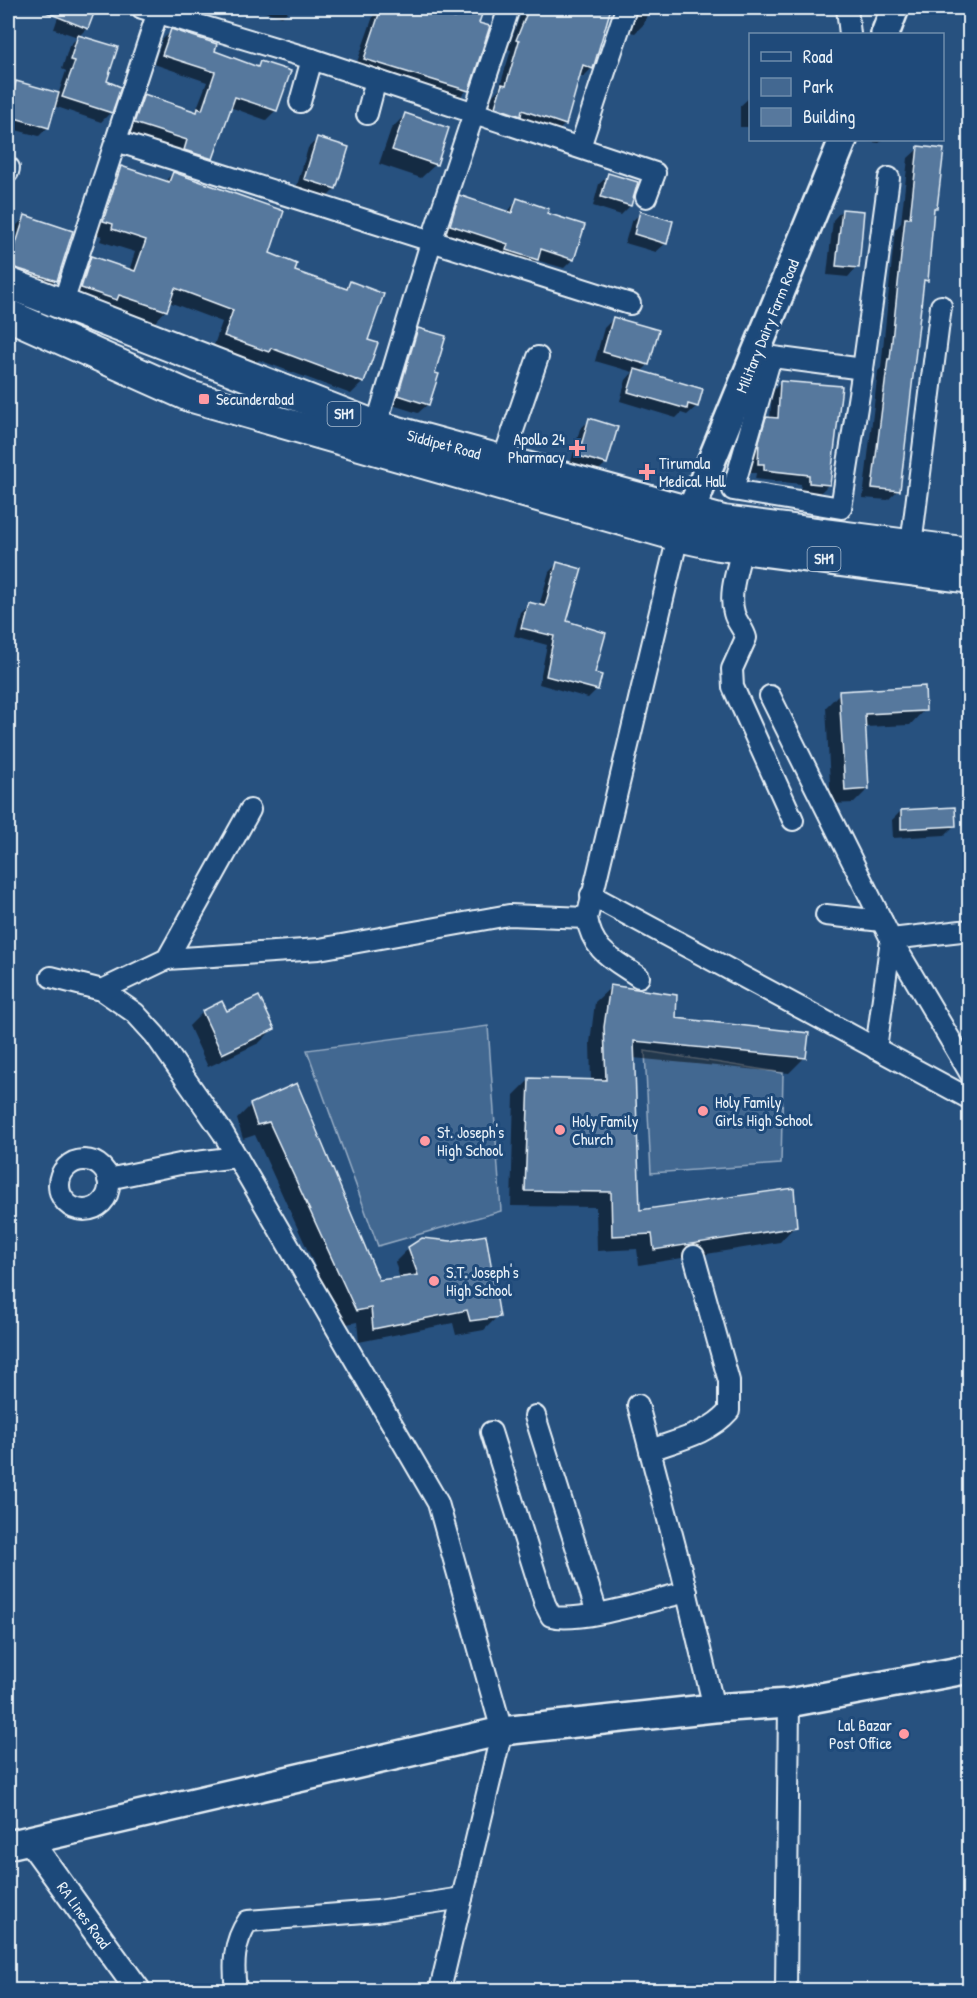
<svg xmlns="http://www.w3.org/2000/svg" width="977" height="1998" font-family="'Patrick Hand',sans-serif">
<rect width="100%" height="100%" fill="#27517f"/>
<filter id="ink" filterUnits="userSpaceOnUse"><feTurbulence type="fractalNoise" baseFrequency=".0167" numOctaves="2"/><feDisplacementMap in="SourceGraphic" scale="12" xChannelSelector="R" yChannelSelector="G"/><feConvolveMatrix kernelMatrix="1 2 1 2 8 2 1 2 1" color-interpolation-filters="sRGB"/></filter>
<g filter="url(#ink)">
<g fill="#436891" stroke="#96acc4" stroke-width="1.5">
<path d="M 488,1026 L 501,1211 L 378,1246 L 307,1050 Z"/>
<path d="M 645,1051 L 783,1073 L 781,1164 L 651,1173 Z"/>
</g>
<g fill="#0007">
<path d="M 61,8 L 94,8 L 87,28 L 79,36 L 105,82 L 111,112 L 101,122 L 54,106 L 48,127 L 39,136 L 8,128 L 8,92 L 16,83 L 58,95 L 66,71 L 62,69 L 69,46 L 78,37 L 54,29 Z"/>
<path d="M 166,8 L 197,8 L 186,22 Z"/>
<path d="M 253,8 L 292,8 L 282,17 Z"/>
<path d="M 376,8 L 419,8 L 449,17 L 452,8 L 483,8 L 478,24 L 467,90 L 458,100 L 355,68 Z"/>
<path d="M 523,8 L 610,8 L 592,68 L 583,77 L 579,76 L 564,125 L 555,134 L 486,116 L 493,95 L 499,89 L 511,50 L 508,49 Z"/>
<path d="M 624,8 L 649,8 L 644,24 L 635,33 L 626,31 Z"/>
<path d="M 171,31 L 213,52 L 256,68 L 261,63 L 276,110 L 266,120 L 230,107 L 212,158 L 203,168 L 175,159 L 179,149 L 126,132 L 135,105 L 144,96 L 195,113 L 207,82 L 154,64 L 162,40 Z"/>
<path d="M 750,97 L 750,127 L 740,127 L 740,106 Z"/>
<path d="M 405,115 L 436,164 L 421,178 L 379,164 L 391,129 Z"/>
<path d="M 318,138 L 335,189 L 326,198 L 296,189 L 308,148 Z"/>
<path d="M 860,140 L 883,140 L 879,143 Z"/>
<path d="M 919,148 L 936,207 L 932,211 L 926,280 L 922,284 L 898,490 L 888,500 L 863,498 L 878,371 L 881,368 L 895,230 L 901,223 L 908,158 Z"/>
<path d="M 122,168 L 164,182 L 173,173 L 268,254 L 293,272 L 344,289 L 350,283 L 366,341 L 363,382 L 351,394 L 259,360 L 255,364 L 213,348 L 222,322 L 169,302 L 166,310 L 154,323 L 108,307 L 69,300 L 79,270 L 91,258 L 129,271 L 135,252 L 100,241 L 102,236 L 92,233 L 109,180 Z"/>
<path d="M 609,175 L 630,206 L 621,215 L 593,206 L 599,184 Z"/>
<path d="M 460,197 L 507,213 L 517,200 L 545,214 L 573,259 L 564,268 L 536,260 L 527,268 L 500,254 L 441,234 L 450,206 Z"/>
<path d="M 842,210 L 857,267 L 848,277 L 827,275 L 833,220 Z"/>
<path d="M 641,213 L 666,243 L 656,252 L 625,243 L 631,222 Z"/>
<path d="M 25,217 L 56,280 L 42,294 L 8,284 L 8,242 L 11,231 Z"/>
<path d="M 614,318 L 648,365 L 641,372 L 697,406 L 687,415 L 681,413 L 676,418 L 620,401 L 626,380 L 633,372 L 595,361 L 604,328 Z"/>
<path d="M 418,329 L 433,374 L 428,404 L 418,413 L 389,404 L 409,339 Z"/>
<path d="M 781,382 L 828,485 L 819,494 L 800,492 L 801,484 L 755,479 L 756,473 L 749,473 L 751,452 L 758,428 L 770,418 L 772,392 Z"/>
<path d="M 590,420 L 606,463 L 596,473 L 570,465 L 580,429 Z"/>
<path d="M 557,564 L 566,622 L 593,674 L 597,689 L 588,698 L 539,684 L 547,645 L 514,636 L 520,612 L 529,604 L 539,606 L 549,572 Z"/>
<path d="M 970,635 L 970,673 L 965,673 L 967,638 Z"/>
<path d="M 840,693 L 924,710 L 910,725 L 865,727 L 868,789 L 854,803 L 831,804 L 826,707 Z"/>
<path d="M 901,811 L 954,826 L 945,835 L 893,838 L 892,820 Z"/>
<path d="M 611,987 L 675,1019 L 804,1058 L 789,1073 L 633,1058 L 639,1211 L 795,1226 L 780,1242 L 639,1265 L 637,1249 L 597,1251 L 596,1207 L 511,1206 L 514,1095 L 529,1080 L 591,1081 L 590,1043 L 595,1002 Z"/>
<path d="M 203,1012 L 226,1013 L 273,1029 L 259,1043 L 208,1067 L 189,1026 Z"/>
<path d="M 297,1085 L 378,1282 L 400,1279 L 395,1262 L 409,1248 L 451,1242 L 498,1316 L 484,1330 L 456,1335 L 453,1323 L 359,1342 L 357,1322 L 342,1325 L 255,1135 L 243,1139 L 237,1119 L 251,1105 Z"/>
</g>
<g fill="#57789d" stroke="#e8f1f8" stroke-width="1.5">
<path d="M 36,8 L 96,8 L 88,29 Z"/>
<path d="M 381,8 L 423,8 L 455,18 L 458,8 L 484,8 L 479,23 L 490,26 L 469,91 L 364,59 Z"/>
<path d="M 529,8 L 611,8 L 593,69 L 583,65 L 566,125 L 522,110 L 521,116 L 495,107 L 502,84 L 506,85 L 519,41 L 516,40 Z"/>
<path d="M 171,29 L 217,44 L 215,51 L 258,67 L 260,61 L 291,71 L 277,111 L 235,97 L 213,159 L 184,150 L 187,140 L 134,123 L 144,94 L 197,112 L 198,108 L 202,110 L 215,72 L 162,55 Z"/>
<path d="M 78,35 L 118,47 L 107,81 L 121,87 L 112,113 L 62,97 L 75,61 L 70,60 Z"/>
<path d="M 16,81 L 59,93 L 49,128 L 8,116 Z"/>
<path d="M 405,113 L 449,128 L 437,165 L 392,150 Z"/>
<path d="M 317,137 L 349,147 L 336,189 L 304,179 Z"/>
<path d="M 918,146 L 944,149 L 937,208 L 934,208 L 928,281 L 924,280 L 900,491 L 872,488 L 888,359 L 890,359 L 905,218 L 910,218 Z"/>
<path d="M 121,166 L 169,182 L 173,172 L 284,211 L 270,253 L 297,264 L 295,271 L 347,289 L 350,281 L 384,294 L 368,340 L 378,343 L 364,383 L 271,348 L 269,352 L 224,336 L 233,310 L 175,288 L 167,311 L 119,295 L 117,300 L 81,288 L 91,256 L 135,271 L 146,240 L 112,229 L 113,224 L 103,221 Z"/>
<path d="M 608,173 L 638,182 L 631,206 L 601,197 Z"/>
<path d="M 459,195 L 512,213 L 517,198 L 549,209 L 547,213 L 585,225 L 574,260 L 541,249 L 538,260 L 506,250 L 508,244 L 450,225 Z"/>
<path d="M 842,209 L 864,211 L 859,268 L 836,266 Z"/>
<path d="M 640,211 L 673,221 L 667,244 L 634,234 Z"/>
<path d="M 25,215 L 73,231 L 57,281 L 9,266 Z"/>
<path d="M 613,317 L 659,330 L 649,365 L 603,352 Z"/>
<path d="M 418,328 L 446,336 L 435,373 L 439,374 L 429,405 L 398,395 Z"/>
<path d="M 635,369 L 703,389 L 698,407 L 688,404 L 687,409 L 628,392 Z"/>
<path d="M 780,381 L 842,386 L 830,485 L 809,483 L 809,475 L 764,470 L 764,464 L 758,464 L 759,441 L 766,417 L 778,418 Z"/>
<path d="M 589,418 L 618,427 L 607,464 L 578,456 Z"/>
<path d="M 557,562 L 582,569 L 567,621 L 606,633 L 595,673 L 602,675 L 598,690 L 546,676 L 554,636 L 521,628 L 528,602 L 545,606 Z"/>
<path d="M 925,686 L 926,711 L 865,714 L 869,789 L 845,791 L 839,691 Z"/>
<path d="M 955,807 L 956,826 L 901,829 L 901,810 Z"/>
<path d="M 610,985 L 677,995 L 676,1018 L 809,1033 L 806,1058 L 634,1041 L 640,1210 L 794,1188 L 797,1227 L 654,1250 L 652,1234 L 612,1236 L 611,1192 L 525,1191 L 529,1078 L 606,1080 L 604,1027 Z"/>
<path d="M 259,996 L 275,1029 L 222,1054 L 202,1011 L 222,1001 L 227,1011 Z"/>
<path d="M 297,1083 L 379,1280 L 418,1275 L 408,1247 L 422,1238 L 451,1241 L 486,1235 L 500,1317 L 470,1321 L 467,1310 L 373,1329 L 371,1308 L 356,1311 L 269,1122 L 257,1125 L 250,1104 Z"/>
</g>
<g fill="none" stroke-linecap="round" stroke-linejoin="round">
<g stroke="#e8f1f8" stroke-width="24">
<g id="minor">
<path d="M 142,8 L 312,59 L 655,173 L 646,197"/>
<path d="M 847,8 L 850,34"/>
<path d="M 300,102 L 312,59"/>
<path d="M 367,114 L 376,80"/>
<path d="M 116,141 L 630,304"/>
<path d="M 580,147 L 626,8"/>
<path d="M 8,172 L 9,168"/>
<path d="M 62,306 L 159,8"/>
<path d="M 758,355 L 863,369 L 889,178"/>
<path d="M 771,357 L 733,490 L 841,508 L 863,369"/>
<path d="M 376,426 L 432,239 L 509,8"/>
<path d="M 503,460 L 538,357"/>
<path d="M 911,545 L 941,306"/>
<path d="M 742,548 C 738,568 728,593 734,613 C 736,622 744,629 746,638 L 732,669 L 733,687 L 793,820"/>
<path d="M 770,696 L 891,939 L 876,1049"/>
<path d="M 591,895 L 970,1099"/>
<path d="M 826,915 L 882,921"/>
<path d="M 970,930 L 891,939 L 970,1073"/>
<path d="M 167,959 L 319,949 L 509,915 L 587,918"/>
<path d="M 51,977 L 102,990 L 135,1013 L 155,1035 L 223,1133 L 438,1503 L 502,1731 L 440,1990"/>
<path d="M 639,977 C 613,959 592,951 587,918 L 678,536"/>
<path d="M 102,990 L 167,959 L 250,810"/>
<circle cx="84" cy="1185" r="25"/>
<path d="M 108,1179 L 180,1164 L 237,1157"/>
<path d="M 638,1405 L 681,1569 L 714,1708"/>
<path d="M 535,1416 L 597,1613"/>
<path d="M 491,1432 L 545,1604 L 551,1616 C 579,1624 656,1599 687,1592"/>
<path d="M 650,1450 C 678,1440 709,1434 729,1411 L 729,1381 L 694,1256"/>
<path d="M 236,1990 C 233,1965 233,1943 248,1921 L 378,1911 L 462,1898"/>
<path d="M 786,1990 L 789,1703"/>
</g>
</g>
<g stroke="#e8f1f8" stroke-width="28">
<path id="tertiary" d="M 30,1841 L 138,1990"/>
</g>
<g stroke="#e8f1f8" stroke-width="32">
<g id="secondary">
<path d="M 885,34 L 895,8"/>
<path d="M 690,513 L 843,140"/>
<path d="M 8,1845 L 502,1731 L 714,1708 L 789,1703 L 970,1669"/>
</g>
</g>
<g stroke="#e8f1f8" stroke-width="34">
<g id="primary">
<path d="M 8,283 L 376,426 L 723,521 L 970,553"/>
<path d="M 8,315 L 189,396 L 678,536 L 719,545 L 970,578"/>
</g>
</g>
<use href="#minor" stroke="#1f4a7a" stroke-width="20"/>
<use href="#tertiary" stroke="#1f4a7a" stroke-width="24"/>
<use href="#secondary" stroke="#1f4a7a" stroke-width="27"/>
<use href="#primary" stroke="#1f4a7a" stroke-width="30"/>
</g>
</g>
<g fill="#ff9aa2" stroke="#1f4a7a" stroke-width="2">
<rect x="198" y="393" width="12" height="12" rx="3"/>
<path d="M574 439h6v6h6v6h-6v6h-6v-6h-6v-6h6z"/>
<path d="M644 463h6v6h6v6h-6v6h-6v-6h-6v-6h6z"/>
<circle cx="703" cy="1111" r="6"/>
<circle cx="560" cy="1130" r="6"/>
<circle cx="425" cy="1141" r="6"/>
<circle cx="434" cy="1281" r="6"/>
<circle cx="904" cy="1734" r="6"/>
</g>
<g text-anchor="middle" stroke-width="6" stroke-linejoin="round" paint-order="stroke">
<g fill="#1f4a7a" stroke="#acbfd2" stroke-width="1.5">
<rect x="327.5" y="402" width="33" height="24" rx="4.5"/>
<rect x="807.5" y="547" width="33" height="24" rx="4.5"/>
</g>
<g font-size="15" font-weight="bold" fill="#e8f1f8">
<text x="344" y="419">SH1</text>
<text x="824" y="564">SH1</text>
</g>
<g font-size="16" fill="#e8f1f8" stroke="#1f4a7a">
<text transform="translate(767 326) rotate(-68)" y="6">Military Dairy Farm Road</text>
<text transform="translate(444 444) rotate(15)" y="6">Siddipet Road</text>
<text transform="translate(84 1915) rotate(54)" y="6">RA Lines Road</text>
</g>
<g font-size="16" fill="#e8f1f8" stroke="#1f4a7a" text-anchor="start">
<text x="216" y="405">Secunderabad</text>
<text x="565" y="445" text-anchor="end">Apollo 24<tspan x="565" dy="18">Pharmacy</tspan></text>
<text x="659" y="469">Tirumala<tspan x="659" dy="18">Medical Hall</tspan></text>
<text x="715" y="1108">Holy Family<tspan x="715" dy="18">Girls High School</tspan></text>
<text x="572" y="1127">Holy Family<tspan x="572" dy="18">Church</tspan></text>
<text x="437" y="1138">St. Joseph's<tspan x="437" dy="18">High School</tspan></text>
<text x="446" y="1278">S.T. Joseph's<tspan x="446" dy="18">High School</tspan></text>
<text x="892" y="1731" text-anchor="end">Lal Bazar<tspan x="892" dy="18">Post Office</tspan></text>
</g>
</g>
<rect width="977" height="1998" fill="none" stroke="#1f4a7a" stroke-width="30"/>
<rect x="15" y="15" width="947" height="1968" fill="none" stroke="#e8f1f8" stroke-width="2" filter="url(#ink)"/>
<rect x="749" y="33" width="195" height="108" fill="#1f4a7a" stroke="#6f8dac" stroke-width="1.5"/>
<rect x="761" y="52" width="30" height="9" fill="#1f4a7a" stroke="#6f8dac" stroke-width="1.5"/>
<text x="803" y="63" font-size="18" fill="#e8f1f8">Road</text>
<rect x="761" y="78" width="30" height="18" fill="#436891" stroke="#6f8dac" stroke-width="1.5"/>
<text x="803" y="93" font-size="18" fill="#e8f1f8">Park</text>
<rect x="761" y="108" width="30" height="18" fill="#57789d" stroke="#6f8dac" stroke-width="1.5"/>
<text x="803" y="123" font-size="18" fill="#e8f1f8">Building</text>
</svg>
